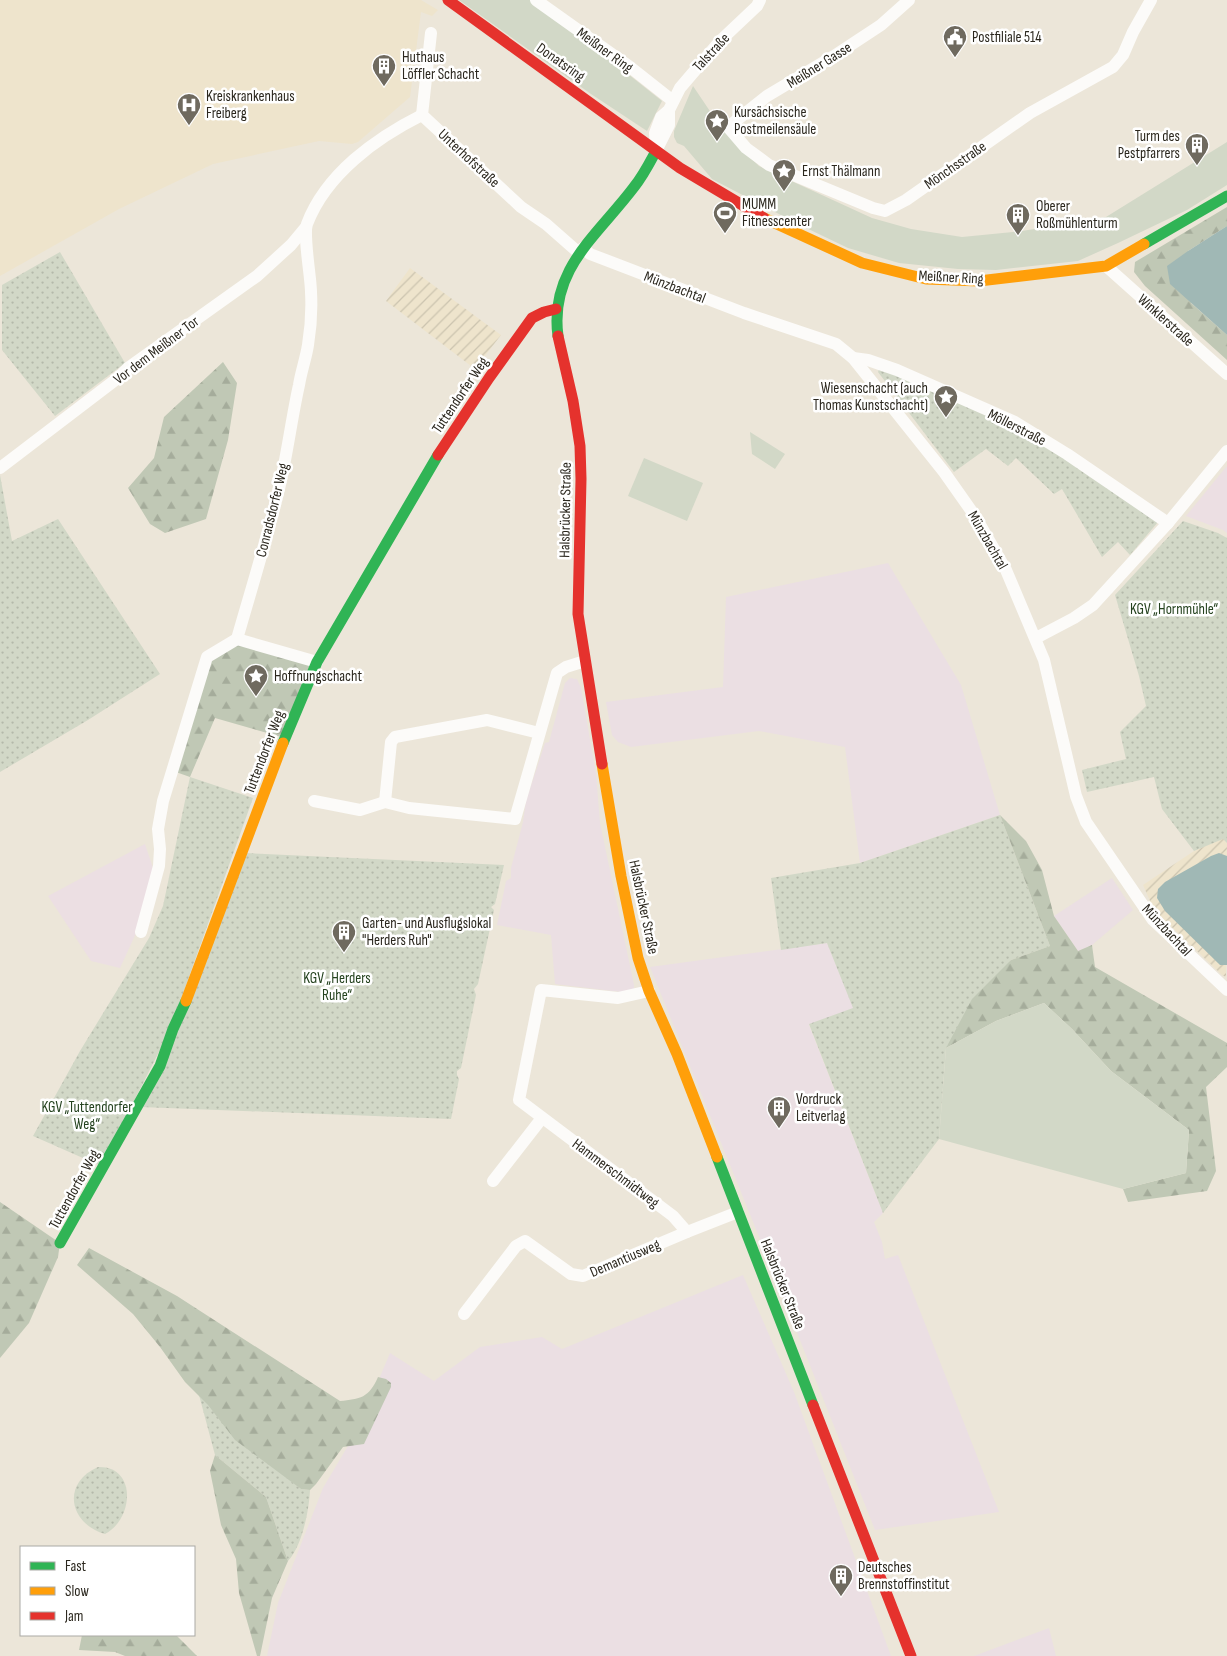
<svg xmlns="http://www.w3.org/2000/svg" width="1227" height="1656" font-family="'Sofia Sans Condensed',sans-serif">
<defs>
<pattern id="industrial-furrows" width="10" height="10" patternUnits="userSpaceOnUse" patternTransform="scale(1.25)"><rect width="10" height="10" fill="#eee4cc"/><path d="M-1 1l2-2M0 10L10 0M9 11l2-2" fill="none" stroke="#ccc4af"/></pattern>
<pattern id="grass-dots" width="8" height="8" patternUnits="userSpaceOnUse" patternTransform="scale(1.25)"><rect width="8" height="8" fill="#d2d8c7"/><path d="M2 2h.1M6 6h.1" fill="none" stroke="#b4b9aa" stroke-width="1.8" stroke-linecap="round"/></pattern>
<pattern id="forest-firs" width="22" height="20" patternUnits="userSpaceOnUse" patternTransform="scale(1.25)"><rect width="22" height="20" fill="#c0c8b5"/><path d="M5 1l3.5 6h-7zM16 11l3.5 6h-7z" fill="#a5ac9b"/></pattern>
</defs>
<rect width="100%" height="100%" fill="#ece6d9"/>
<g fill="#ebdfe3">
<path d="M 888,563 L 961,685 L 1000,815 L 860,863 L 845,747 L 759,731 L 631,747 L 618,742 L 612,735 L 606,702 L 723,687 L 726,597 Z"/>
<path d="M 570,678 L 577,679 L 581,688 L 596,774 L 600,823 L 634,985 L 634,989 L 629,993 L 555,984 L 551,935 L 497,925 L 506,881 L 511,878 L 511,868 L 523,822 L 526,801 L 545,743 L 549,742 L 565,683 Z"/>
<path d="M 1112,878 L 1133,910 L 1092,945 L 1078,951 L 1054,916 Z"/>
<path d="M 827,943 L 854,1009 L 809,1025 L 883,1213 L 874,1222 L 882,1242 L 885,1259 L 898,1255 L 999,1512 L 875,1530 L 768,1259 L 650,967 Z"/>
<path d="M 743,1275 L 794,1392 L 891,1656 L 267,1656 L 278,1603 L 323,1488 L 358,1429 L 390,1353 L 434,1381 L 480,1347 L 542,1337 L 562,1349 Z"/>
<path d="M 1049,1628 L 1056,1656 L 974,1656 Z"/>
</g>
<g fill="url(#industrial-furrows)">
<path d="M 410,268 L 501,335 L 475,369 L 386,301 Z"/>
<path d="M 1223,838 L 1227,843 L 1226,977 L 1222,975 L 1154,910 L 1143,885 L 1194,851 Z"/>
</g>
<g fill="#ecdfe3">
<path d="M 1227,466 L 1227,533 L 1223,530 L 1186,516 Z"/>
<path d="M 145,844 L 154,871 L 137,931 L 120,968 L 91,961 L 48,896 Z"/>
</g>
<path fill="#eee4cc" d="M 0,0 L 421,0 L 438,10 L 432,16 L 421,12 L 410,97 L 358,142 L 352,144 L 319,141 L 213,164 L 119,209 L 0,276 Z"/>
<g fill="url(#grass-dots)">
<path d="M 60,252 L 125,363 L 55,416 L 2,350 L 2,285 Z"/>
<path d="M 880,367 L 1021,431 L 1108,487 L 1158,522 L 1130,555 L 1118,542 L 1102,557 L 1062,489 L 1054,494 L 1016,458 L 1008,466 L 986,449 L 954,472 L 878,372 Z"/>
<path d="M 0,475 L 12,541 L 58,519 L 160,674 L 88,720 L 0,772 Z"/>
<path d="M 1183,521 L 1218,533 L 1227,538 L 1227,843 L 1223,839 L 1194,851 L 1162,809 L 1154,777 L 1087,792 L 1082,770 L 1126,759 L 1120,732 L 1146,706 L 1139,676 L 1115,595 Z"/>
<path d="M 190,777 L 253,798 L 170,1030 L 101,1166 L 33,1136 L 80,1051 L 149,938 L 163,906 Z"/>
<path d="M 1000,815 L 1050,946 L 1011,960 L 946,1048 L 939,1139 L 883,1213 L 809,1024 L 853,1008 L 827,943 L 781,950 L 771,878 L 860,863 Z"/>
<path d="M 244,853 L 504,865 L 495,904 L 491,907 L 494,910 L 478,984 L 474,989 L 476,995 L 461,1068 L 457,1071 L 457,1075 L 459,1079 L 451,1119 L 141,1107 Z"/>
<path d="M 199,1395 L 283,1474 L 301,1489 L 310,1490 C 309,1511 302,1546 288,1561 L 266,1497 L 215,1455 Z"/>
<path d="M 98,1467 C 137,1466 134,1519 105,1534 C 69,1524 61,1483 98,1467 Z"/>
</g>
<g fill="url(#forest-firs)">
<path d="M 1227,207 L 1227,226 L 1188,251 L 1191,303 L 1227,335 L 1227,360 L 1145,286 L 1134,272 L 1135,262 Z"/>
<path d="M 223,362 L 237,383 L 228,440 L 206,519 L 165,533 L 150,524 L 128,488 L 154,458 L 164,417 Z"/>
<path d="M 237,639 L 317,662 L 285,738 L 215,718 L 190,777 L 173,771 L 207,657 Z"/>
<path d="M 1000,815 L 1026,841 L 1042,870 L 1054,916 L 1078,951 L 1092,945 L 1095,967 L 1227,1043 L 1227,1067 L 1206,1087 L 1216,1171 L 1207,1191 L 1128,1202 L 1123,1189 L 1186,1173 L 1189,1130 L 1111,1071 L 1072,1029 L 1044,1003 L 996,1021 L 946,1048 L 972,999 L 1011,960 L 1050,946 Z"/>
<path d="M 0,1202 L 60,1243 L 58,1257 L 29,1323 L 0,1358 Z"/>
<path d="M 89,1248 L 177,1296 L 340,1401 C 360,1399 369,1398 378,1377 L 386,1379 L 391,1383 L 391,1387 L 364,1444 L 343,1447 L 316,1484 L 310,1490 L 301,1489 L 235,1440 L 208,1405 L 185,1382 L 160,1347 L 133,1314 L 77,1265 Z"/>
<path d="M 215,1455 L 266,1497 L 288,1561 L 272,1598 L 260,1656 L 257,1656 L 239,1593 L 236,1559 L 221,1525 L 210,1471 Z"/>
<path d="M 82,1635 L 176,1635 L 197,1656 L 125,1656 L 115,1652 L 79,1650 Z"/>
</g>
<g fill="#d2d8c7">
<path d="M 459,0 L 535,0 L 662,101 L 647,131 L 591,94 Z"/>
<path d="M 693,86 L 722,129 L 759,166 L 872,218 L 911,229 L 962,237 L 1022,231 L 1106,217 L 1227,142 L 1227,185 L 1187,210 L 1118,243 L 1078,261 L 996,270 L 958,269 L 899,263 L 848,248 L 800,225 L 712,179 L 684,146 L 677,143 L 674,137 L 674,131 Z"/>
<path d="M 750,432 L 785,454 L 775,469 L 752,454 Z"/>
<path d="M 644,458 L 703,483 L 687,521 L 628,496 Z"/>
<path d="M 1044,1003 L 1072,1029 L 1111,1071 L 1189,1130 L 1186,1173 L 1123,1189 L 939,1139 L 946,1048 L 996,1021 Z"/>
</g>
<g fill="#a0b8b5">
<path d="M 1227,226 L 1227,335 L 1170,284 L 1167,266 L 1188,251 Z"/>
<path d="M 1219,853 L 1227,856 L 1227,965 L 1220,965 L 1165,911 L 1157,898 L 1158,889 L 1165,882 L 1211,856 Z"/>
</g>
<g fill="none" stroke-linecap="round" stroke-linejoin="round">
<g stroke="#fcfbf9" stroke-width="12">
<path d="M 536,0 L 630,67 L 673,101"/>
<path d="M 909,0 L 881,25 L 834,56 L 767,96 L 728,127 L 746,148 L 769,165 L 873,208 L 885,211 L 906,200 L 1030,113 L 1113,67 L 1123,55 L 1133,32 L 1151,0"/>
<path d="M 431,33 L 422,115 L 521,207 L 546,224 L 579,253"/>
<path d="M 656,151 L 655,133 L 661,117 L 669,110 L 680,88 L 721,40 L 757,6 L 760,0"/>
<path d="M 656,151 L 669,125 L 669,110"/>
<path d="M 583,248 L 590,254 L 744,313 L 836,344 L 853,358 L 944,472 L 975,516 L 1006,570 L 1044,660 L 1076,796 L 1086,822 L 1153,920 L 1227,990"/>
<path d="M 1106,266 L 1227,374"/>
<path d="M 853,358 L 868,360 L 897,370 L 1015,422 L 1067,454 L 1168,523"/>
<path d="M 0,468 L 118,378 L 128,368 L 257,276 L 291,245 L 306,227"/>
<path d="M 1036,638 L 1074,618 L 1093,605 L 1168,523 L 1227,451"/>
<path d="M 237,639 L 317,662"/>
<path d="M 314,801 L 360,810 L 385,802 L 409,808 L 515,819 L 557,673 L 566,667 L 585,661"/>
<path d="M 385,802 L 391,742 L 395,737 L 487,720 L 539,733"/>
<path d="M 141,932 L 159,866 L 160,849 L 158,829 L 163,801 L 207,657 L 237,639 C 251,590 266,542 278,493 C 287,457 291,421 299,385 C 301,372 306,358 308,345 C 311,327 312,310 311,292 C 311,278 303,235 307,224 C 326,174 376,138 422,115"/>
<path d="M 649,991 L 618,998 L 541,990 L 519,1100 L 673,1216 L 687,1232"/>
<path d="M 493,1181 L 542,1118"/>
<path d="M 464,1314 L 516,1246 L 525,1241 L 571,1274 L 583,1276 L 687,1232 L 738,1212"/>
</g>
<g stroke="#30b455" stroke-width="11">
<path d="M 1144,244 L 1227,196"/>
<path d="M 558,336 C 549,269 598,235 634,187 C 643,176 649,164 656,151"/>
<path d="M 283,743 L 317,662 L 438,455"/>
<path d="M 717,1157 L 813,1405"/>
<path d="M 60,1243 L 160,1066 L 173,1029 L 186,1001"/>
</g>
<g stroke="#ff9f0a" stroke-width="11">
<path d="M 764,218 L 862,263 L 926,279 L 979,281 L 1106,266 L 1144,244"/>
<path d="M 602,764 L 621,876 L 638,958 L 649,991 L 677,1054 L 717,1157"/>
<path d="M 186,1001 L 283,743"/>
</g>
<g stroke="#e5322d" stroke-width="11">
<path d="M 448,0 L 680,168 L 764,218"/>
<path d="M 558,336 L 573,401 L 580,446 L 581,479 L 578,614 L 602,764"/>
<path d="M 438,455 L 489,378 L 532,318 L 544,312 L 556,309"/>
<path d="M 813,1405 L 911,1656"/>
</g>
</g>
<defs>
<g id="civic-pin" transform="scale(1.25)"><path d="M0 17L-7.5 6A9.5 9.5 0 1 1 7.5 6Z" fill="#6f6a5f" stroke="#fff"/><path d="M-.6-6.5H3V-4.5H.6V-3L4-1V1h2V6H-6V1h2V-1L-.6-3ZM-1.2 2.5V6h2.4V2.5Z" fill="#fff"/></g>
<g id="building-pin" transform="scale(1.25)"><path d="M0 17L-7.5 6A9.5 9.5 0 1 1 7.5 6Z" fill="#6f6a5f" stroke="#fff"/><path d="M-4-6H4V6H1V3H-1V6H-4ZM-2.5-4.3h1.7v1.8h-1.7ZM.8-4.3h1.7v1.8H.8ZM-2.5-1h1.7V.8h-1.7ZM.8-1h1.7V.8H.8Z" fill="#fff"/></g>
<g id="hospital-pin" transform="scale(1.25)"><path d="M0 17L-7.5 6A9.5 9.5 0 1 1 7.5 6Z" fill="#6f6a5f" stroke="#fff"/><path d="M-5-5h3v3.5h4V-5h3V5h-3V1.5h-4V5h-3Z" fill="#fff"/></g>
<g id="sight-pin" transform="scale(1.25)"><path d="M0 17L-7.5 6A9.5 9.5 0 1 1 7.5 6Z" fill="#6f6a5f" stroke="#fff"/><path d="M0-6L1.8-2.2L6-1.7L2.9 1.2L3.7 5.4L0 3.3L-3.7 5.4L-2.9 1.2L-6-1.7L-1.8-2.2Z" fill="#fff"/></g>
<g id="stadium-pin" transform="scale(1.25)"><path d="M0 17L-7.5 6A9.5 9.5 0 1 1 7.5 6Z" fill="#6f6a5f" stroke="#fff"/><path d="M0-5a6.5 5 0 1 0 0 10a6.5 5 0 1 0 0-10ZM-3.5-1.8h7v3.6h-7Z" fill="#fff"/></g>
</defs>
<g fill-rule="evenodd">
<use href="#civic-pin" x="955" y="37"/>
<use href="#building-pin" x="384" y="66"/>
<use href="#hospital-pin" x="189" y="105"/>
<use href="#sight-pin" x="717" y="121"/>
<use href="#building-pin" x="1197" y="145"/>
<use href="#sight-pin" x="784" y="171"/>
<use href="#stadium-pin" x="725" y="213"/>
<use href="#building-pin" x="1018" y="215"/>
<use href="#sight-pin" x="946" y="397"/>
<use href="#sight-pin" x="256" y="676"/>
<use href="#building-pin" x="344" y="932"/>
<use href="#building-pin" x="779" y="1108"/>
<use href="#building-pin" x="841" y="1576"/>
</g>
<g text-anchor="middle" stroke-width="5" stroke-linejoin="round" paint-order="stroke">
<g font-size="15" fill="#2b271e" stroke="#fff" text-anchor="start">
<text x="972" y="42">Postfiliale 514</text>
<text x="402" y="62">Huthaus<tspan x="402" dy="17">Löffler Schacht</tspan></text>
<text x="206" y="101">Kreiskrankenhaus<tspan x="206" dy="17">Freiberg</tspan></text>
<text x="734" y="117">Kursächsische<tspan x="734" dy="17">Postmeilensäule</tspan></text>
<text x="1180" y="141" text-anchor="end">Turm des<tspan x="1180" dy="17">Pestpfarrers</tspan></text>
<text x="802" y="176">Ernst Thälmann</text>
<text x="742" y="209">MUMM<tspan x="742" dy="17">Fitnesscenter</tspan></text>
<text x="1036" y="211">Oberer<tspan x="1036" dy="17">Roßmühlenturm</tspan></text>
<text x="928" y="393" text-anchor="end">Wiesenschacht (auch<tspan x="928" dy="17">Thomas Kunstschacht)</tspan></text>
<text x="274" y="681">Hoffnungschacht</text>
<text x="362" y="928">Garten- und Ausflugslokal<tspan x="362" dy="17">"Herders Ruh"</tspan></text>
<text x="796" y="1104">Vordruck<tspan x="796" dy="17">Leitverlag</tspan></text>
<text x="858" y="1572">Deutsches<tspan x="858" dy="17">Brennstoffinstitut</tspan></text>
</g>
<g font-size="15" fill="#2b271e" stroke="#fff">
<text transform="translate(605 50) rotate(36)" y="5">Meißner Ring</text>
<text transform="translate(711 52) rotate(-47)" y="5">Talstraße</text>
<text transform="translate(561 62) rotate(35)" y="5">Donatsring</text>
<text transform="translate(819 65) rotate(-32)" y="5">Meißner Gasse</text>
<text transform="translate(469 158) rotate(43)" y="5">Unterhofstraße</text>
<text transform="translate(955 165) rotate(-35)" y="5">Mönchsstraße</text>
<text transform="translate(951 277) rotate(3)" y="5">Meißner Ring</text>
<text transform="translate(675 287) rotate(21)" y="5">Münzbachtal</text>
<text transform="translate(1166 320) rotate(42)" y="5">Winklerstraße</text>
<text transform="translate(156 350) rotate(-37)" y="5">Vor dem Meißner Tor</text>
<text transform="translate(460 395) rotate(-56)" y="5">Tuttendorfer Weg</text>
<text transform="translate(1017 427) rotate(27)" y="5">Möllerstraße</text>
<text transform="translate(272 510) rotate(-76)" y="5">Conradsdorfer Weg</text>
<text transform="translate(565 510) rotate(-89)" y="5">Halsbrücker Straße</text>
<text transform="translate(988 540) rotate(60)" y="5">Münzbachtal</text>
<text transform="translate(264 752) rotate(-69)" y="5">Tuttendorfer Weg</text>
<text transform="translate(644 907) rotate(78)" y="5">Halsbrücker Straße</text>
<text transform="translate(1167 930) rotate(47)" y="5">Münzbachtal</text>
<text transform="translate(616 1173) rotate(37)" y="5">Hammerschmidtweg</text>
<text transform="translate(74 1189) rotate(-61)" y="5">Tuttendorfer Weg</text>
<text transform="translate(625 1258) rotate(-23)" y="5">Demantiusweg</text>
<text transform="translate(783 1284) rotate(68)" y="5">Halsbrücker Straße</text>
</g>
<g font-size="15" fill="#24421e" stroke="#fff">
<text x="1174" y="614">KGV „Hornmühle“</text>
<text x="337" y="983">KGV „Herders<tspan x="337" dy="17">Ruhe“</tspan></text>
<text x="87" y="1112">KGV „Tuttendorfer<tspan x="87" dy="17">Weg“</tspan></text>
</g>
</g>
<rect x="20" y="1546" width="175" height="90" fill="#ffffff" stroke="#aaa9a5"/>
<rect x="30" y="1562" width="25" height="8" fill="#30b455" stroke="#aaa9a5"/>
<text x="65" y="1571" font-size="15" fill="#2b271e">Fast</text>
<rect x="30" y="1587" width="25" height="8" fill="#ff9f0a" stroke="#aaa9a5"/>
<text x="65" y="1596" font-size="15" fill="#2b271e">Slow</text>
<rect x="30" y="1612" width="25" height="8" fill="#e5322d" stroke="#aaa9a5"/>
<text x="65" y="1621" font-size="15" fill="#2b271e">Jam</text>
</svg>
